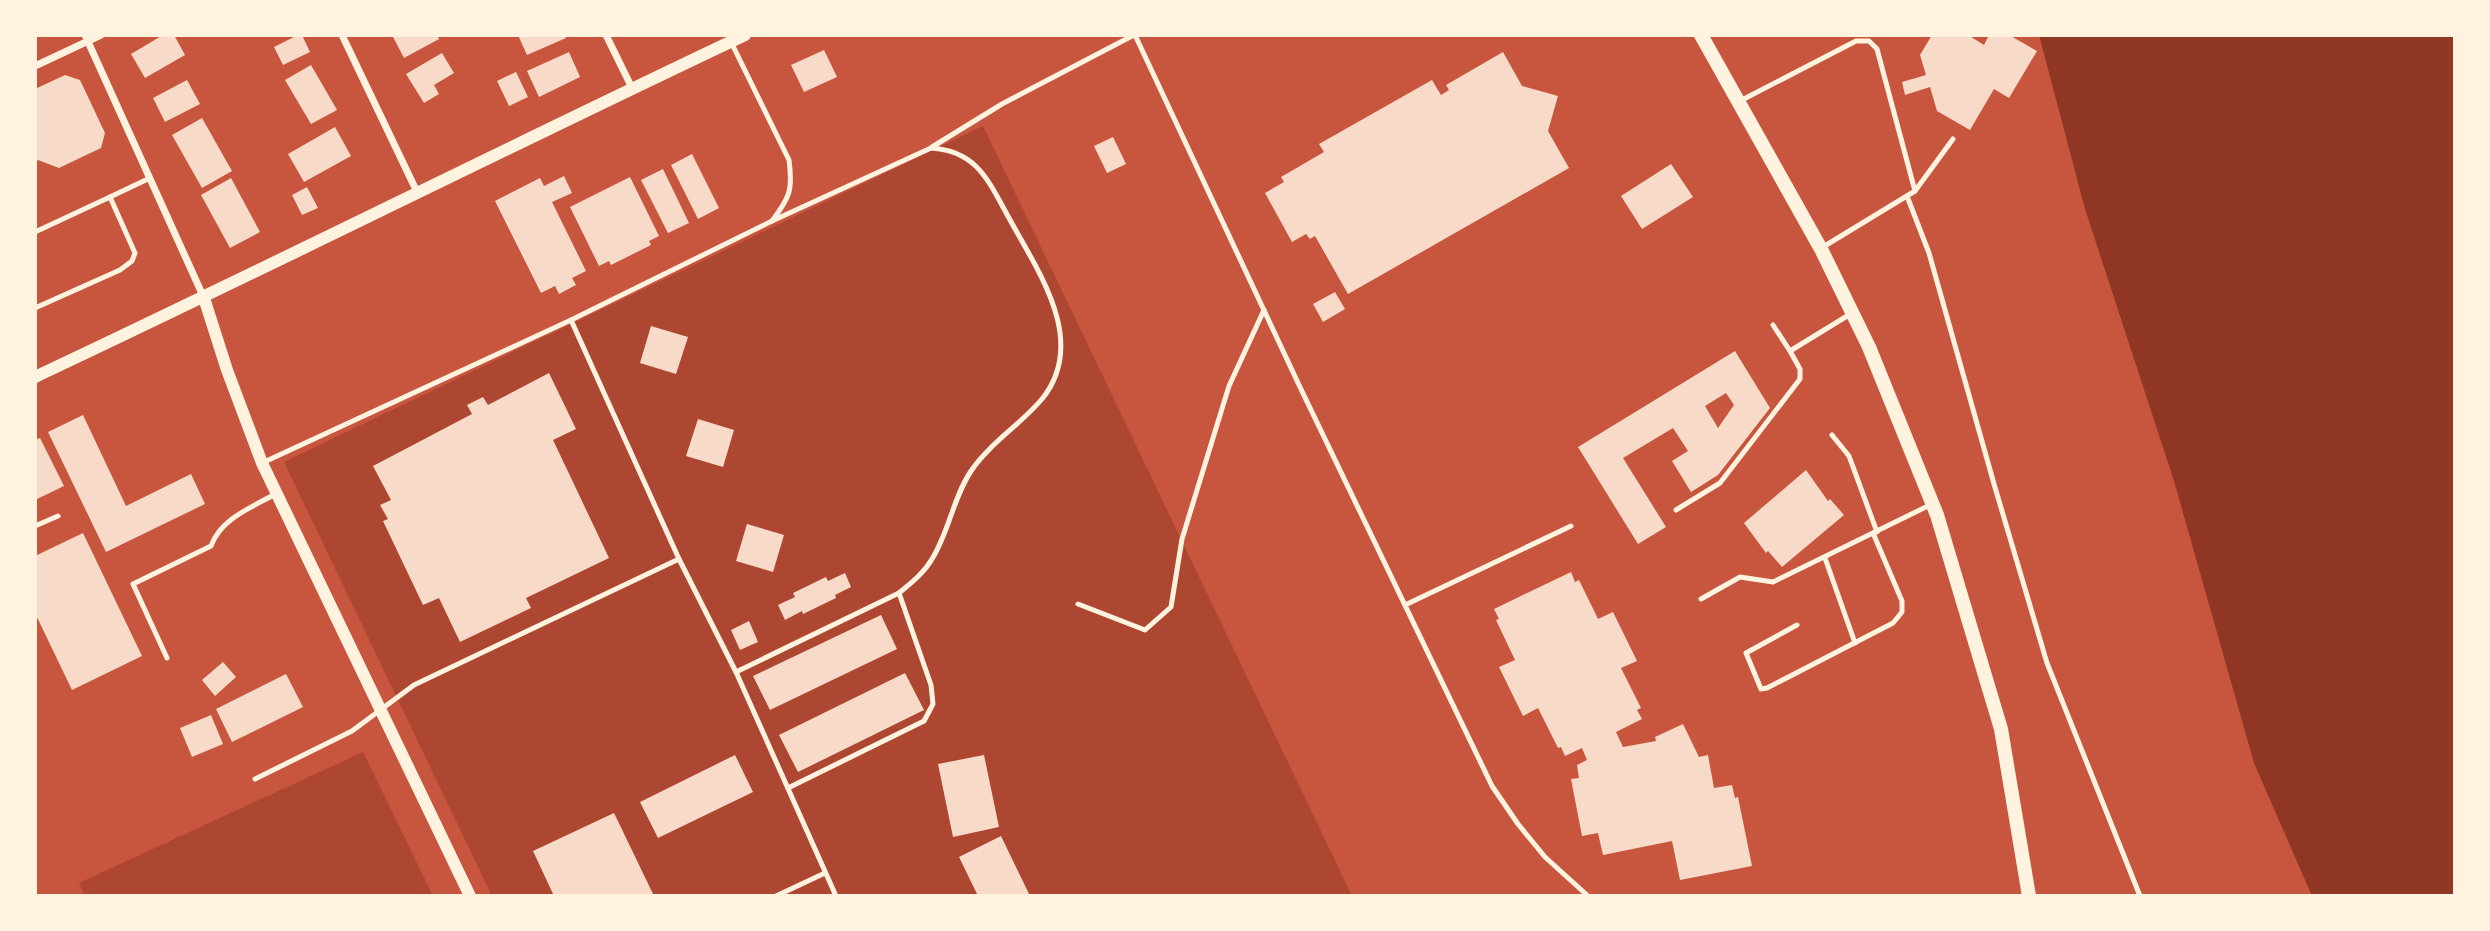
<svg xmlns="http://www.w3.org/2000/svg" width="2490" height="931" font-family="Cabin,sans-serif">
<rect width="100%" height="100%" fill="#c8553d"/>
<g fill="#ae4732">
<path d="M 983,126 L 1352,896 L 492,896 L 284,462 Z"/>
<path d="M 363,752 L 433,896 L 85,896 L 79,883 Z"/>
</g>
<path fill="#8f3625" d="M 2039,35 L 2455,35 L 2455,896 L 2312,896 L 2254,763 L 2174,481 L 2085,209 Z"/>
<g fill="#f7dbc8" fill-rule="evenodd">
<path d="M 163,35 L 174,35 L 185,55 L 145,78 L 131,54 Z"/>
<path d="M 298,35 L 302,35 L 310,52 L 283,65 L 274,47 Z"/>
<path d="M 392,35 L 437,35 L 439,39 L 404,58 Z"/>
<path d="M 518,35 L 565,35 L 566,38 L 527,55 Z"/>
<path d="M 1932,35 L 1968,35 L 1984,45 L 1989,35 L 2009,35 L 2037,51 L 2009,98 L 1994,89 L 1970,130 L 1937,111 L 1930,87 L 1905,95 L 1902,82 L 1926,75 L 1920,55 Z"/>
<path d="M 824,50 L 837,77 L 804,92 L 791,65 Z"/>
<path d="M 569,52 L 580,77 L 539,97 L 527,71 Z"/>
<path d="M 1503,52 L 1522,86 L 1558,96 L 1548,131 L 1569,168 L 1348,294 L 1315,236 L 1310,239 L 1306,234 L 1292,242 L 1265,193 L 1284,182 L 1281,177 L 1324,152 L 1319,144 L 1432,80 L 1441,95 L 1449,90 L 1446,85 Z"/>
<path d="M 442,53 L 454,73 L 434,85 L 439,94 L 424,103 L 406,74 Z"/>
<path d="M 311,65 L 337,110 L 311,124 L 285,80 Z"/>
<path d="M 516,72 L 528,97 L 509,106 L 497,81 Z"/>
<path d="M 65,75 L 80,80 L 105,133 L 101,148 L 59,168 L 38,160 L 35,162 L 35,89 Z"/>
<path d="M 187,80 L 200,104 L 165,122 L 153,98 Z"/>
<path d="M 202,118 L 232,171 L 202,188 L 172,135 Z"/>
<path d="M 335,127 L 351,156 L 304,182 L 288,154 Z"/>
<path d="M 1113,137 L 1126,164 L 1107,173 L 1094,146 Z"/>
<path d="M 692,154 L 719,208 L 698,219 L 671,165 Z"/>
<path d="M 1671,164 L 1693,197 L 1642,229 L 1621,196 Z"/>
<path d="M 663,169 L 689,223 L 668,233 L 641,180 Z"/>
<path d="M 564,176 L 572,193 L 552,202 L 586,271 L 572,278 L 576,285 L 559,294 L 555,286 L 541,293 L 495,201 L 540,178 L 544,186 Z"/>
<path d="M 630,177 L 659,236 L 649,241 L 651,245 L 611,265 L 609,261 L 599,266 L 570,207 Z"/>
<path d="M 231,178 L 260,232 L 230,248 L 201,195 Z"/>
<path d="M 307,187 L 318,208 L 302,215 L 292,195 Z"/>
<path d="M 1335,292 L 1345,309 L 1323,322 L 1313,304 Z"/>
<path d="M 651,326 L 688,337 L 676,374 L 640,363 Z"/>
<path d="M 1735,351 L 1770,408 L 1718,475 L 1691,492 L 1672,461 L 1688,451 L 1673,428 L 1623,458 L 1666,527 L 1638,544 L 1578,447 ZM 1726,393 L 1734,405 L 1718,428 L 1705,406 Z"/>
<path d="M 549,373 L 576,429 L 553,440 L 609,558 L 526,598 L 531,608 L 460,642 L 439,598 L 423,605 L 383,521 L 388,519 L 380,505 L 391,500 L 373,466 L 472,414 L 467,405 L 483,397 L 488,405 Z"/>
<path d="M 83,415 L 126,506 L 191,474 L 205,504 L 106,552 L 48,432 Z"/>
<path d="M 698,419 L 734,430 L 723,467 L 686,456 Z"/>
<path d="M 40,438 L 64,486 L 35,500 L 35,440 Z"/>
<path d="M 1806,470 L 1828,501 L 1830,499 L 1844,515 L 1782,567 L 1768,551 L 1766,553 L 1744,523 Z"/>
<path d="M 747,524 L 784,535 L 773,572 L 736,561 Z"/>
<path d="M 83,533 L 142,656 L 72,690 L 35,613 L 35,556 Z"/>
<path d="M 1571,572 L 1575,582 L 1579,580 L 1598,619 L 1613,612 L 1637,661 L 1621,668 L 1641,708 L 1637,710 L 1642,719 L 1616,732 L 1623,747 L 1656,741 L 1655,737 L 1683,724 L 1699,757 L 1708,755 L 1714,788 L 1732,785 L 1735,798 L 1738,797 L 1752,866 L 1680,880 L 1672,841 L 1603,855 L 1598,833 L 1582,836 L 1571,779 L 1579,778 L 1577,765 L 1587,760 L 1582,748 L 1565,756 L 1561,747 L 1558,748 L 1538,708 L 1523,716 L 1499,667 L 1515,660 L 1496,620 L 1499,619 L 1494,609 Z"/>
<path d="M 845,573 L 851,587 L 835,595 L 836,598 L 803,614 L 802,611 L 785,620 L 778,605 L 795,597 L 793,593 L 826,577 L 828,581 Z"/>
<path d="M 881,615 L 897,649 L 770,710 L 753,676 Z"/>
<path d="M 749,621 L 758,642 L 740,650 L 731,630 Z"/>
<path d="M 223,662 L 236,677 L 215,696 L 202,680 Z"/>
<path d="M 905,673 L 924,710 L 798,772 L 779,735 Z"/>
<path d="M 286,674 L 303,707 L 232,742 L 216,709 Z"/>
<path d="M 211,715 L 223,744 L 192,757 L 180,728 Z"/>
<path d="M 735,755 L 753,792 L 658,838 L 640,802 Z"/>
<path d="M 984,755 L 999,827 L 953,837 L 938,764 Z"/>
<path d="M 614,813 L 654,896 L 554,896 L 533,851 Z"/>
<path d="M 1001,836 L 1030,896 L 978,896 L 959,857 Z"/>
</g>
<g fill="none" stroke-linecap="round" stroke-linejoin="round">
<g stroke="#fff3e0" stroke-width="5">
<path d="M 1135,35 L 1299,385 L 1492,786 L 1518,824 L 1545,857 L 1588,896"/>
<path d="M 1740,101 L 1856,41 L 1869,41 L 1877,49 L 1915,191"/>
<path d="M 932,147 L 1002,104 L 1134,35"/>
<path d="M 1907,196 L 1929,253 L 1994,484 L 2047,663 L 2140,896"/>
<path d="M 110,197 L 150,178"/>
<path d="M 35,232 L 110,197 L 135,253 L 132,261 L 120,270 L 35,308"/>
<path d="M 1823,247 L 1915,191 L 1953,139"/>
<path d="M 571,320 L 772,221 C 790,197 793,190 789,160 L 731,42"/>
<path d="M 1773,325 L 1790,351"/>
<path d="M 1832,435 L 1849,456 L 1877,532"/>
<path d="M 1676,510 L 1720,483 L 1800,379 L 1800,369 L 1790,351 L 1852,313"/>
<path d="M 35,526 L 58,516"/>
<path d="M 1825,558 L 1855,643"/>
<path d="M 679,559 L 736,672 L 899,593 C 911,583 924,573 932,559 C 949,532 953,498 971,471 C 990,443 1020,425 1042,399 C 1089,341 1037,270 1009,218 C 988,180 977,151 931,148 L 772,221"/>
<path d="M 1701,599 L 1740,577 L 1773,582 L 1932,504"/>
<path d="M 1078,604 L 1145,630 L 1171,607 L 1182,539 L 1229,386 L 1264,310"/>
<path d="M 1405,605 L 1571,526"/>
<path d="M 1797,625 L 1746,653 L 1761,689 L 1767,688 L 1893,623 L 1902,612 L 1902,601 L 1873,533"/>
<path d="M 167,658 L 133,584 L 211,546 C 221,518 253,507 277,493"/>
<path d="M 736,672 L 836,896"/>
<path d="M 255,779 L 352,731 L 414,685 L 679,559 L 571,320 L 262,463"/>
<path d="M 788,788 L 924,721 L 933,704 L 931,685 L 899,593"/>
<path d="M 776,896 L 825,873"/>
</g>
<g stroke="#fff3e0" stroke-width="7">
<path d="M 85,35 L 204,298"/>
<path d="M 342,35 L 417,192"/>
<path d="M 606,35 L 632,88"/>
<path d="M 35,66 L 101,35"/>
</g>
<g stroke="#fff3e0" stroke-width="12">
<path d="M 204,298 L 227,370 L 262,463 L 470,896"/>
<path d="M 35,377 C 273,265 508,147 745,35"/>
</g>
<path stroke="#fff3e0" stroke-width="14" d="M 1701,35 L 1821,249 L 1869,347 L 1937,515 L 2001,729 L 2029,896"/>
</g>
<rect width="2490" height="931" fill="none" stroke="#fff3e0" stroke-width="74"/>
</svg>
